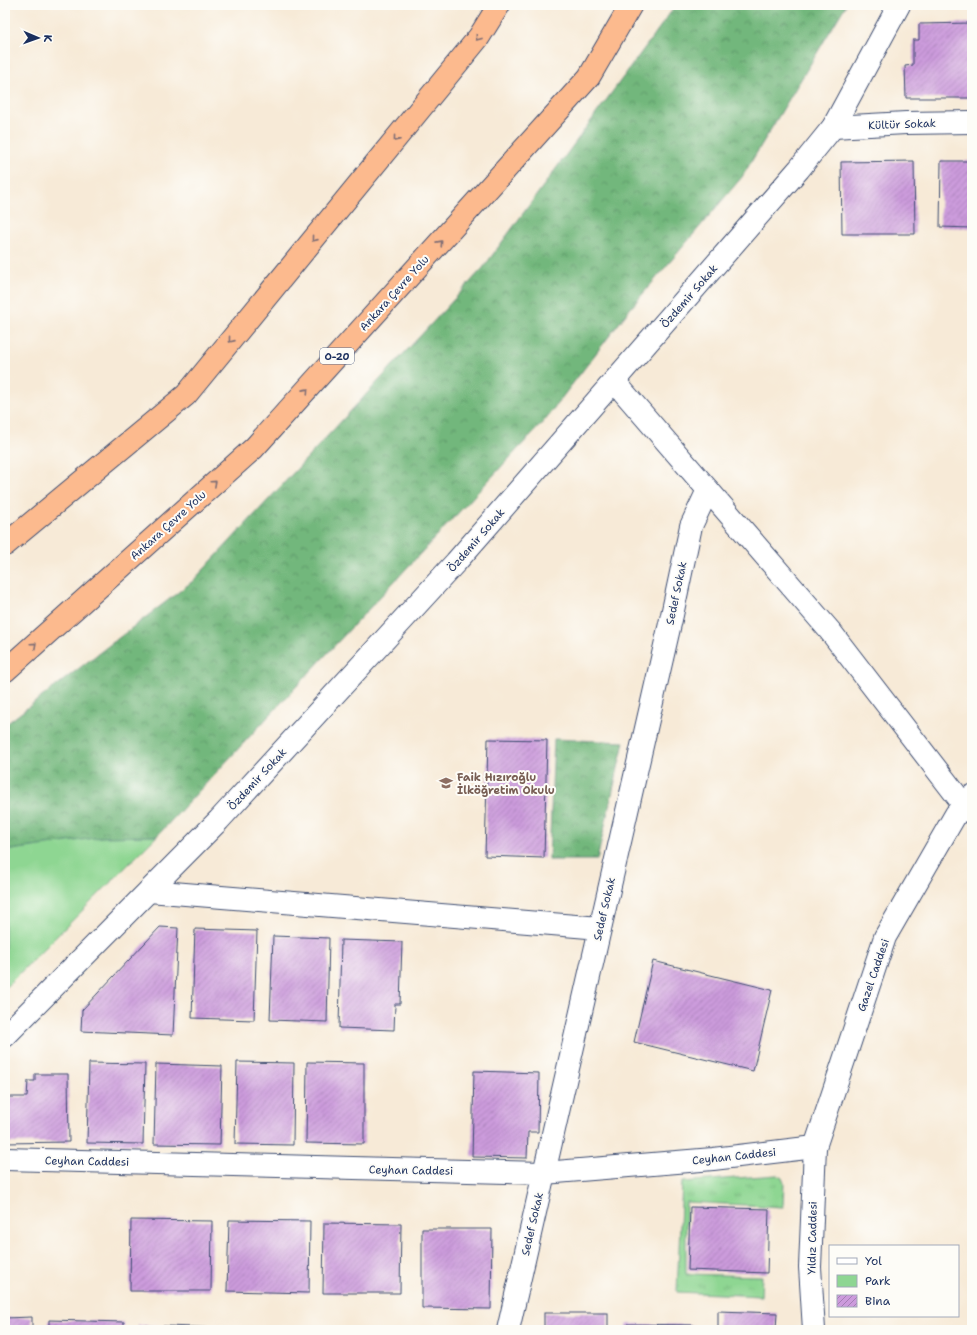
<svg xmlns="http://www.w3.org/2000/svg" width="977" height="1335" font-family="'Shantell Sans',sans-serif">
<defs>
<pattern id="grass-tufts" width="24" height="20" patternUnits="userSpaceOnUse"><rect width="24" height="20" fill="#8ed692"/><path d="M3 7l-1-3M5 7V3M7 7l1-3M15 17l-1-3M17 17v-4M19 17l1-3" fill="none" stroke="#7ab880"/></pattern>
<pattern id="forest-crowns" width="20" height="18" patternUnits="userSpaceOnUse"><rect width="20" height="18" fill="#72b77c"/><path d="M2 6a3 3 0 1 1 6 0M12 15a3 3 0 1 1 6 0" fill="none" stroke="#5d9569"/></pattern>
<pattern id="building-hatch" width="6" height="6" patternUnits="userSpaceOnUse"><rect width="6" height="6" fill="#cc9bdc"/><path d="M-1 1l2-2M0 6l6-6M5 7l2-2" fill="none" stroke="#a57fb6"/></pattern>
</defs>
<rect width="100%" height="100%" fill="#fdfcf7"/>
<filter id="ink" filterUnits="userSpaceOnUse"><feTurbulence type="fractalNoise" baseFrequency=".025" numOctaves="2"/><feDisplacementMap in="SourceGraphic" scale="8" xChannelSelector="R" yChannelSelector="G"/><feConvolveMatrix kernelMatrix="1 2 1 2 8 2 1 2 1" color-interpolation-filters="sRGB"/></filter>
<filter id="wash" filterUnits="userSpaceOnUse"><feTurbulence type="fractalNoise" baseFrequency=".012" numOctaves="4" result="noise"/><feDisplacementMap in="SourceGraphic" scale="16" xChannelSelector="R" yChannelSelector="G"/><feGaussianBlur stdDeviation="0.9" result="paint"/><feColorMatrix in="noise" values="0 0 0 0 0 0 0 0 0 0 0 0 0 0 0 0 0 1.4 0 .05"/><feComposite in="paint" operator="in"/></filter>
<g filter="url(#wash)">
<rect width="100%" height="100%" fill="#f7ead7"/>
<path fill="url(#grass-tufts)" stroke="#548278" d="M 777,1175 L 782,1178 L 784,1183 L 783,1207 L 686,1202 L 686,1274 L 762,1276 L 761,1296 L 677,1292 L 682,1182 Z"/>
<g fill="url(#forest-crowns)" stroke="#46736d">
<path d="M 676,5 L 846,5 L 742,177 L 630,309 L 544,421 L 157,836 L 102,837 L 5,851 L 5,725 L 193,581 L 347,415 L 483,268 Z"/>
<path d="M 554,739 L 624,742 L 597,860 L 549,860 Z"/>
</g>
<path fill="#8ed692" stroke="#548278" d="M 157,836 L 5,988 L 5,851 L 102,837 Z"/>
<g id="blocks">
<g fill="url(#building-hatch)">
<path d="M 972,23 L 972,98 L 906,98 L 905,66 L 913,65 L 913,40 L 919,40 L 919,24 Z"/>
<path d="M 914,161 L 915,234 L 842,234 L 841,162 Z"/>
<path d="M 941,161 L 972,161 L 972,228 L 940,227 Z"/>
<path d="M 488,739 L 547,740 L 544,858 L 485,856 Z"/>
<path d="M 160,927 L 178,928 L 173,1035 L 81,1031 L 82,1010 Z"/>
<path d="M 195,929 L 257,931 L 254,1020 L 192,1018 Z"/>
<path d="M 273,936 L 329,938 L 327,1022 L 270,1020 Z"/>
<path d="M 341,940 L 402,942 L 400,1004 L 395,1004 L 394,1030 L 339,1028 Z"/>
<path d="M 653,961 L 772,990 L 753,1071 L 634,1042 Z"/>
<path d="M 237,1062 L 294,1063 L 293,1145 L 235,1144 Z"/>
<path d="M 307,1062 L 364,1063 L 364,1144 L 306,1143 Z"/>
<path d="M 89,1063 L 145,1064 L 143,1144 L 87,1143 Z"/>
<path d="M 156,1064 L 222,1066 L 220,1145 L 154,1144 Z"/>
<path d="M 474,1071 L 539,1073 L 538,1132 L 528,1132 L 527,1158 L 472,1157 Z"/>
<path d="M 35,1074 L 68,1074 L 69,1142 L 5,1143 L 5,1097 L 27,1097 L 28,1081 L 35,1081 Z"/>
<path d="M 690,1207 L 769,1209 L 767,1273 L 688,1270 Z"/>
<path d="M 131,1220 L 212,1221 L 211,1291 L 130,1291 Z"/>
<path d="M 229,1220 L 310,1221 L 309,1293 L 227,1291 Z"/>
<path d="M 324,1223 L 401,1224 L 400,1293 L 323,1293 Z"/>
<path d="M 422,1229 L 492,1229 L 491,1309 L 422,1308 Z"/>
<path d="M 718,1311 L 777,1313 L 776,1330 L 718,1330 Z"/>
<rect x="544" y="1313" width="64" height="17"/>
<path d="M 32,1317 L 32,1330 L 5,1330 L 5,1318 Z"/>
<path d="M 49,1320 L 124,1322 L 124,1330 L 49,1330 Z"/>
<path d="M 627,1324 L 694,1325 L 694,1330 L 627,1330 Z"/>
<path d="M 138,1325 L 221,1328 L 221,1330 L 138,1330 Z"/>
</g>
</g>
</g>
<g filter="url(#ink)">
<use href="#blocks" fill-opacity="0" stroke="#3c4b70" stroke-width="1"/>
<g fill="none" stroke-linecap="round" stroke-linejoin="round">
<g stroke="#3c4b70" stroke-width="24">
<g id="minor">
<path d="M 833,127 L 906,123 L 972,122"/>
<path d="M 614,381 L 830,631 L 964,805 L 972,813"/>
<path d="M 149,891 L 600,928"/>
<path d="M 5,1036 L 219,820 L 456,562 L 799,169 L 833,127 L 899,5"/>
<path d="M 5,1159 L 544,1173 L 713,1159 L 815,1147"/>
<path d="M 508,1330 L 672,615 L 691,526 L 708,490"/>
<path d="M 814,1330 L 810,1267 L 815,1147 L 885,937 L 956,814 L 972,796"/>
</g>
</g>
<g stroke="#3c4b70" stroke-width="24">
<g id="highway">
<path d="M 5,545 L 186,395 L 479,37 L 499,5"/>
<path d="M 5,671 L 254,448 L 589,77 L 631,5"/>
</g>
</g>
<use href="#minor" stroke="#fff" stroke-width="22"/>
<use href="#highway" stroke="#fcba8e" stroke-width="22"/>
</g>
<defs><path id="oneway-chevron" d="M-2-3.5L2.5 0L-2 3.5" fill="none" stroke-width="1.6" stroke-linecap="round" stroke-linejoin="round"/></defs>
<g stroke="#806e74">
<use href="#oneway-chevron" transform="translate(478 38) rotate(126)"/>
<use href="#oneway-chevron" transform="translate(396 139) rotate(129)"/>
<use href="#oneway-chevron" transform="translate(314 239) rotate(129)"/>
<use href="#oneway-chevron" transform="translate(440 243) rotate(-48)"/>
<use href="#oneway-chevron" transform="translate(231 340) rotate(129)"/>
<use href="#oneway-chevron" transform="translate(306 391) rotate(-48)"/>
<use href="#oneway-chevron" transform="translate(214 483) rotate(-42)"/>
<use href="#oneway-chevron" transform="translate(34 645) rotate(-42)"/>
</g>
</g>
<defs>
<g id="school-bare" transform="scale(1.08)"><path d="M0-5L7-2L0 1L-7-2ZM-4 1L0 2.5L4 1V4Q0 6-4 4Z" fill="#8d6e63" stroke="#fdfcf7" stroke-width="2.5" paint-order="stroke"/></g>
</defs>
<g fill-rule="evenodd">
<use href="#school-bare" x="446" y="783"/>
</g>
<g text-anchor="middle" stroke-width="4" stroke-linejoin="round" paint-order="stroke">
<rect fill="#fdfcf7" stroke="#5f6c8c" stroke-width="1" x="320" y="348" width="34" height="16" rx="3"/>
<g font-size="10" font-weight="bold" fill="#1b2f5e">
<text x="337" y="360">O-20</text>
</g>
<g font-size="11" fill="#1b2f5e" stroke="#fdfcf7">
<text transform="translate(902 124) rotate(-2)" y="4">Kültür Sokak</text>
<text transform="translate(394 293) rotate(-48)" y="4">Ankara Çevre Yolu</text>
<text transform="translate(689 296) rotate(-49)" y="4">Özdemir Sokak</text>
<text transform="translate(168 525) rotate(-42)" y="4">Ankara Çevre Yolu</text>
<text transform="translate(476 540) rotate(-49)" y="4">Özdemir Sokak</text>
<text transform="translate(676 593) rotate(-78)" y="4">Sedef Sokak</text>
<text transform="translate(257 779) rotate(-47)" y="4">Özdemir Sokak</text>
<text transform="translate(604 909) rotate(-77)" y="4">Sedef Sokak</text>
<text transform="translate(873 975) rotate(-71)" y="4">Gazel Caddesi</text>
<text transform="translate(734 1156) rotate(-6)" y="4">Ceyhan Caddesi</text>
<text transform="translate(87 1161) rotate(1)" y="4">Ceyhan Caddesi</text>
<text transform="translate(411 1170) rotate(1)" y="4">Ceyhan Caddesi</text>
<text transform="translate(532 1224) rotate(-77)" y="4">Sedef Sokak</text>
<text transform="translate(812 1238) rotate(-89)" y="4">Yıldız Caddesi</text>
</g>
<g font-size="11" font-weight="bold" fill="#785e54" stroke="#fdfcf7" text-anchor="start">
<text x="457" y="781">Faik Hızıroğlu<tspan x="457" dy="13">İlköğretim Okulu</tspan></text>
</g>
</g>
<rect width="977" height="1335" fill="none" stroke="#fdfcf7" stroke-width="20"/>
<rect x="829" y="1245" width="130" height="72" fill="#fdfcf7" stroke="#a3aaba"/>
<rect x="837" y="1258" width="20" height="6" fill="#ffffff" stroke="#a3aaba"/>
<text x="865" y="1265" font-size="12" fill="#1b2f5e">Yol</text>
<rect x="837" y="1275" width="20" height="12" fill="#8ed692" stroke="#a3aaba"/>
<text x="865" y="1285" font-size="12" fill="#1b2f5e">Park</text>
<rect x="837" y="1295" width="20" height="12" fill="url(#building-hatch)" stroke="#a3aaba"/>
<text x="865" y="1305" font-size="12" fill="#1b2f5e">Bina</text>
<g transform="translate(38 38) rotate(92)" stroke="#fdfcf7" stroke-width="3" paint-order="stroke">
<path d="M0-3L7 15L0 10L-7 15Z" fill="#1b2f5e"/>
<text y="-6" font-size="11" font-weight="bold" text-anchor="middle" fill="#1b2f5e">K</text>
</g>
</svg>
